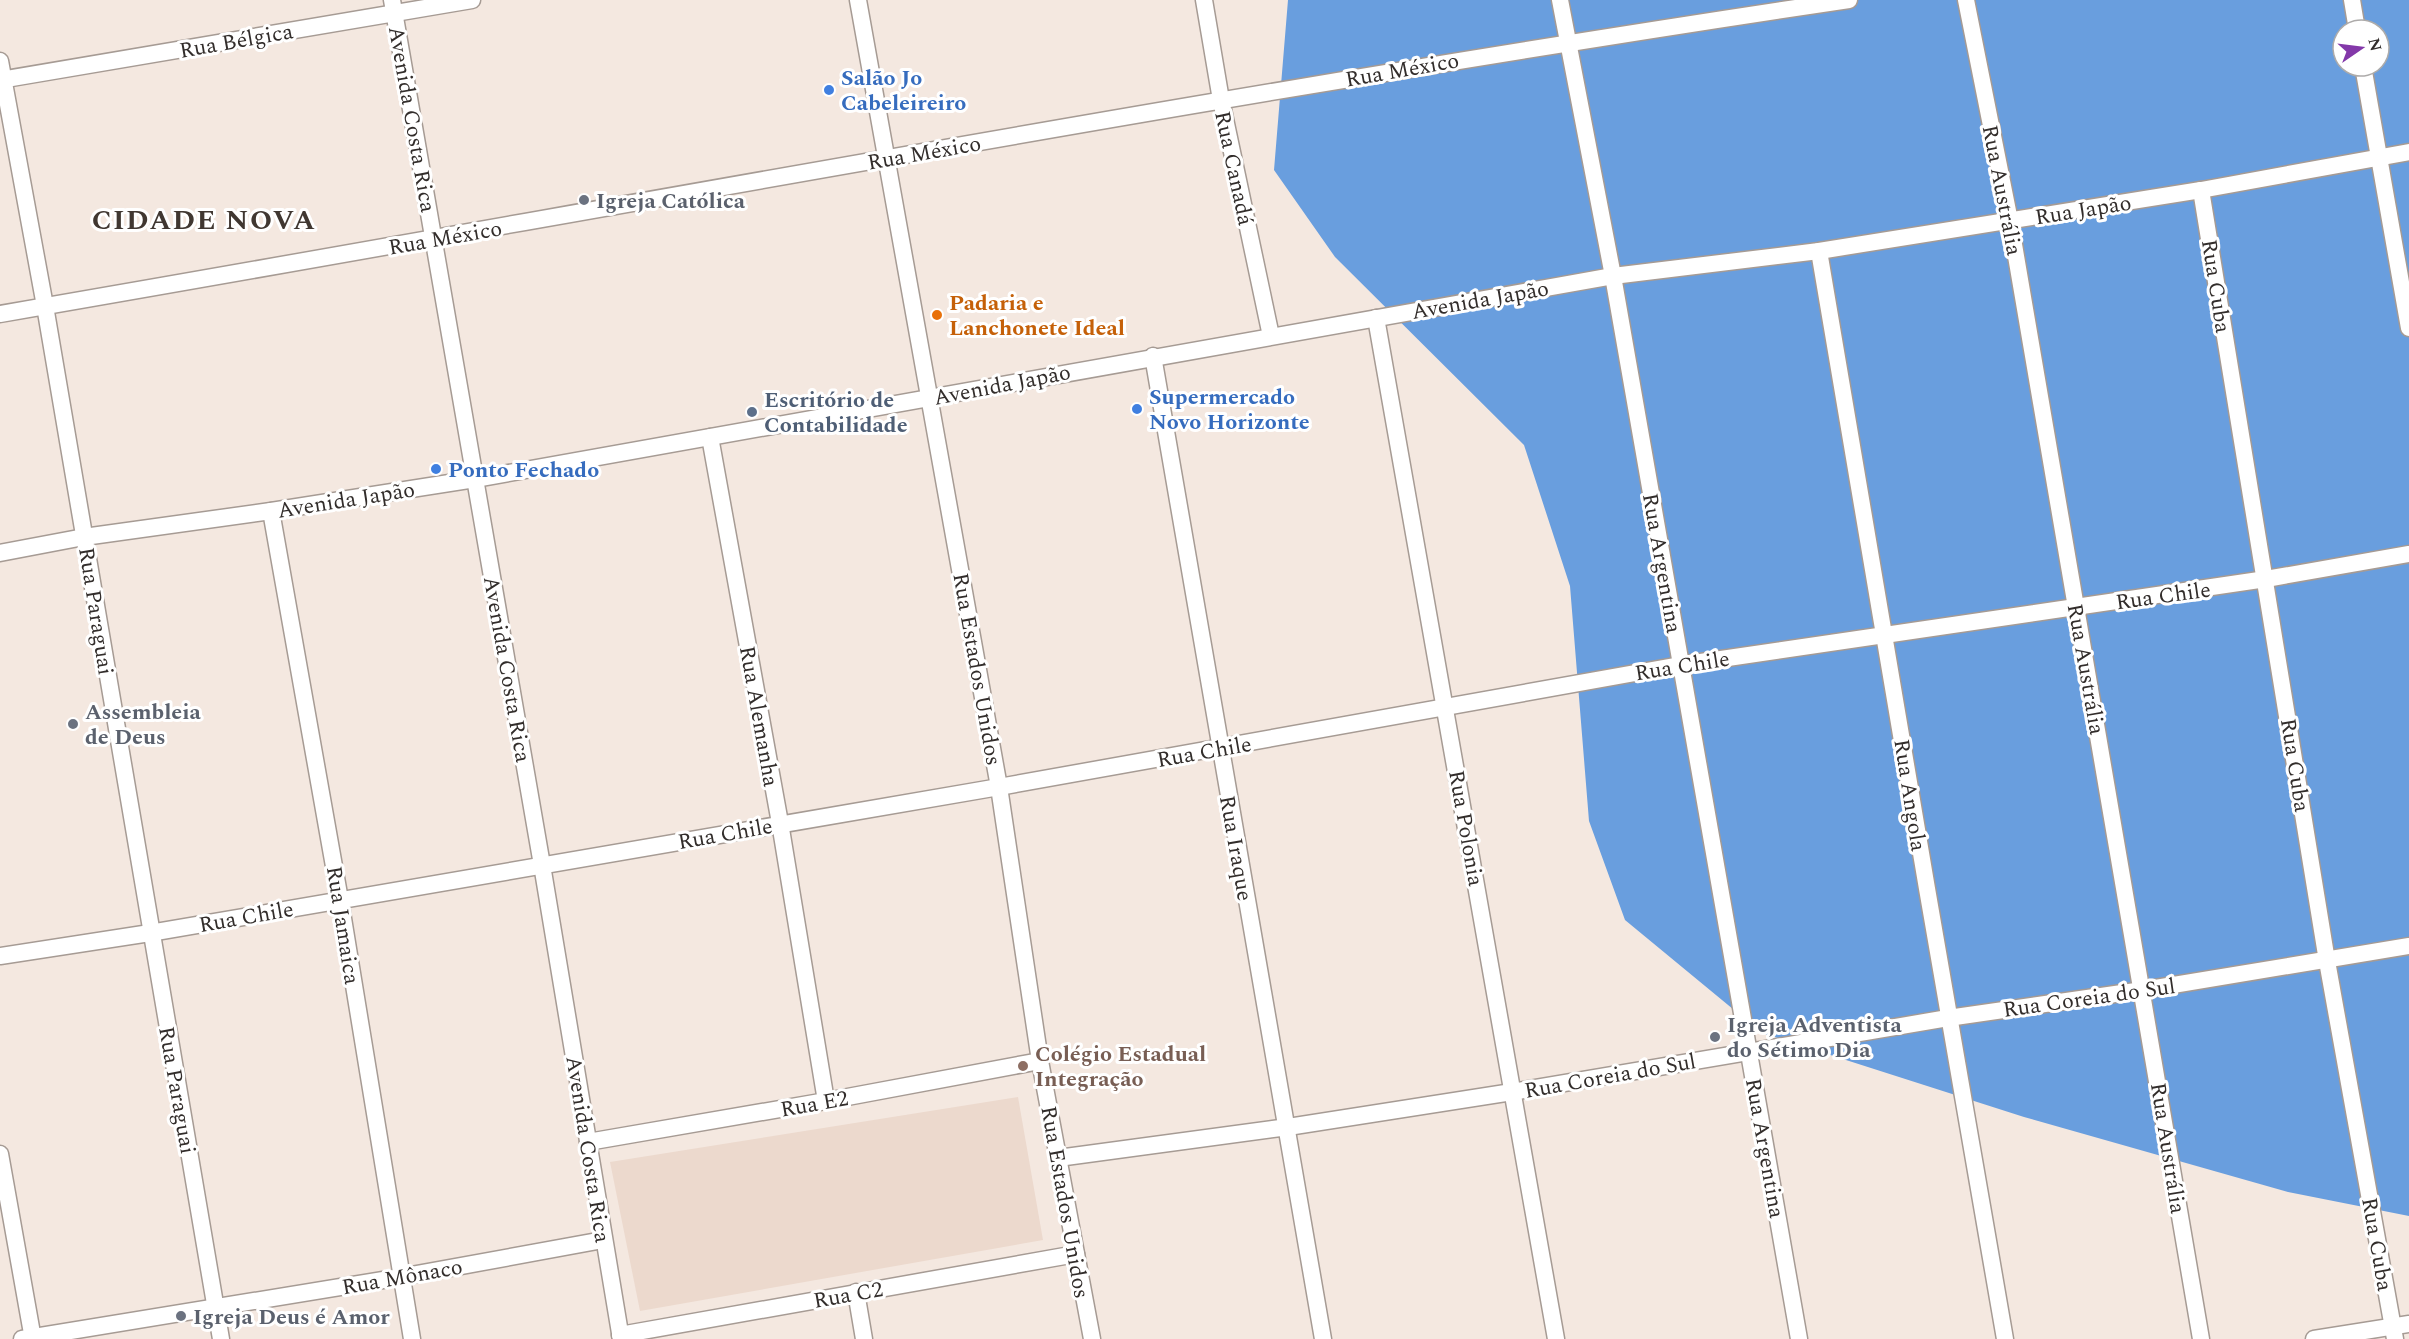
<svg xmlns="http://www.w3.org/2000/svg" width="2409" height="1339" font-family="Spectral,serif">
<rect width="100%" height="100%" fill="#f4e8e0"/>
<path fill="#ecd9cd" d="M 1018,1097 L 1043,1240 L 640,1311 L 610,1162 Z"/>
<path fill="#699ede" fill-rule="evenodd" d="M 1288,0 L 2409,0 L 2409,1216 L 2288,1192 L 2024,1117 L 1762,1033 L 1625,920 L 1589,821 L 1570,586 L 1524,445 L 1335,257 L 1274,170 ZM 2343,30 L 2379,30 L 2379,66 L 2343,66 Z"/>
<g fill="none" stroke-linecap="round" stroke-linejoin="round">
<g stroke="#a69b94" stroke-width="19">
<g id="minor">
<path d="M 392,0 L 542,865 L 621,1339"/>
<path d="M 858,0 L 999,787 L 1040,1061 L 1092,1339"/>
<path d="M 1204,0 L 1221,100 L 1271,336"/>
<path d="M 1560,0 L 1613,276 L 1799,1339"/>
<path d="M 1966,0 L 2010,221 L 2201,1339"/>
<path d="M 2352,0 L 2357,30"/>
<path d="M 0,61 L 45,306 L 221,1339"/>
<path d="M 2363,66 L 2409,328"/>
<path d="M 0,80 L 472,0"/>
<path d="M 2201,190 L 2327,961 L 2395,1339"/>
<path d="M 1819,251 C 1882,613 1940,977 2005,1339"/>
<path d="M 0,314 C 616,208 1230,92 1849,0"/>
<path d="M 1376,318 L 1556,1339"/>
<path d="M 1153,356 L 1323,1339"/>
<path d="M 710,437 L 780,823 L 826,1101"/>
<path d="M 271,511 L 340,900 L 412,1339"/>
<path d="M 0,553 L 84,537 L 271,511 L 475,479 L 1613,276 L 1819,251 L 2201,190 L 2409,152"/>
<path d="M 0,956 L 150,933 L 999,787 L 1680,665 L 2266,579 L 2409,554"/>
<path d="M 588,1142 L 826,1101 L 1040,1061"/>
<path d="M 0,1154 L 33,1339"/>
<path d="M 1058,1158 L 1288,1127 L 1512,1092 L 1948,1018 L 2143,990 L 2409,946"/>
<path d="M 856,1292 L 864,1339"/>
<path d="M 620,1335 L 1076,1254"/>
<path d="M 22,1339 L 401,1277 L 603,1240"/>
<path d="M 2314,1339 L 2409,1324"/>
</g>
</g>
<use href="#minor" stroke="#fff" stroke-width="16"/>
</g>
<g fill="#3f7fe0" stroke="#fff" stroke-width="2">
<circle cx="829" cy="90" r="6"/>
<circle cx="1137" cy="409" r="6"/>
<circle cx="436" cy="469" r="6"/>
</g>
<g fill="#6b7280" stroke="#fff" stroke-width="2">
<circle cx="584" cy="200" r="6"/>
<circle cx="73" cy="724" r="6"/>
<circle cx="1715" cy="1037" r="6"/>
<circle cx="181" cy="1316" r="6"/>
</g>
<circle fill="#e8710a" stroke="#fff" stroke-width="2" cx="937" cy="315" r="6"/>
<circle fill="#5c6f8a" stroke="#fff" stroke-width="2" cx="752" cy="412" r="6"/>
<circle fill="#8d6e63" stroke="#fff" stroke-width="2" cx="1023" cy="1066" r="6"/>
<g text-anchor="middle" stroke-width="6" stroke-linejoin="round" paint-order="stroke">
<g font-size="22" fill="#322d2b" stroke="#fff">
<text transform="translate(236 40) rotate(-10)" y="8">Rua Bélgica</text>
<text transform="translate(1402 69) rotate(-10)" y="8">Rua México</text>
<text transform="translate(413 119) rotate(80)" y="8">Avenida Costa Rica</text>
<text transform="translate(924 152) rotate(-10)" y="8">Rua México</text>
<text transform="translate(1235 168) rotate(78)" y="8">Rua Canadá</text>
<text transform="translate(2003 190) rotate(79)" y="8">Rua Austrália</text>
<text transform="translate(2083 209) rotate(-9)" y="8">Rua Japão</text>
<text transform="translate(445 237) rotate(-10)" y="8">Rua México</text>
<text transform="translate(2217 286) rotate(81)" y="8">Rua Cuba</text>
<text transform="translate(1480 299) rotate(-10)" y="8">Avenida Japão</text>
<text transform="translate(1002 384) rotate(-11)" y="8">Avenida Japão</text>
<text transform="translate(346 499) rotate(-9)" y="8">Avenida Japão</text>
<text transform="translate(1663 563) rotate(80)" y="8">Rua Argentina</text>
<text transform="translate(2163 595) rotate(-8)" y="8">Rua Chile</text>
<text transform="translate(97 611) rotate(81)" y="8">Rua Paraguai</text>
<text transform="translate(1682 665) rotate(-9)" y="8">Rua Chile</text>
<text transform="translate(508 669) rotate(80)" y="8">Avenida Costa Rica</text>
<text transform="translate(978 669) rotate(80)" y="8">Rua Estados Unidos</text>
<text transform="translate(2087 669) rotate(80)" y="8">Rua Austrália</text>
<text transform="translate(760 716) rotate(80)" y="8">Rua Alemanha</text>
<text transform="translate(1204 751) rotate(-10)" y="8">Rua Chile</text>
<text transform="translate(2296 765) rotate(81)" y="8">Rua Cuba</text>
<text transform="translate(1911 795) rotate(81)" y="8">Rua Angola</text>
<text transform="translate(1467 828) rotate(80)" y="8">Rua Polonia</text>
<text transform="translate(725 833) rotate(-10)" y="8">Rua Chile</text>
<text transform="translate(1237 848) rotate(80)" y="8">Rua Iraque</text>
<text transform="translate(246 916) rotate(-10)" y="8">Rua Chile</text>
<text transform="translate(344 925) rotate(81)" y="8">Rua Jamaica</text>
<text transform="translate(2089 997) rotate(-8)" y="8">Rua Coreia do Sul</text>
<text transform="translate(1610 1075) rotate(-10)" y="8">Rua Coreia do Sul</text>
<text transform="translate(178 1090) rotate(80)" y="8">Rua Paraguai</text>
<text transform="translate(814 1103) rotate(-10)" y="8">Rua E2</text>
<text transform="translate(1766 1148) rotate(80)" y="8">Rua Argentina</text>
<text transform="translate(2169 1148) rotate(81)" y="8">Rua Austrália</text>
<text transform="translate(589 1149) rotate(81)" y="8">Avenida Costa Rica</text>
<text transform="translate(1066 1202) rotate(80)" y="8">Rua Estados Unidos</text>
<text transform="translate(2378 1244) rotate(80)" y="8">Rua Cuba</text>
<text transform="translate(402 1276) rotate(-10)" y="8">Rua Mônaco</text>
<text transform="translate(848 1294) rotate(-10)" y="8">Rua C2</text>
</g>
<g font-size="22" font-weight="bold" fill="#366cbe" stroke="#fff" text-anchor="start">
<text x="841" y="85">Salão Jo<tspan x="841" dy="25">Cabeleireiro</tspan></text>
<text x="1149" y="404">Supermercado<tspan x="1149" dy="25">Novo Horizonte</tspan></text>
<text x="448" y="477">Ponto Fechado</text>
</g>
<g font-size="22" font-weight="bold" fill="#5b616d" stroke="#fff" text-anchor="start">
<text x="596" y="208">Igreja Católica</text>
<text x="85" y="719">Assembleia<tspan x="85" dy="25">de Deus</tspan></text>
<text x="1727" y="1032">Igreja Adventista<tspan x="1727" dy="25">do Sétimo Dia</tspan></text>
<text x="193" y="1324">Igreja Deus é Amor</text>
</g>
<g font-size="22" font-weight="bold" fill="#c56008" stroke="#fff" text-anchor="start">
<text x="949" y="310">Padaria e<tspan x="949" dy="25">Lanchonete Ideal</tspan></text>
</g>
<g font-size="22" font-weight="bold" fill="#4e5e75" stroke="#fff" text-anchor="start">
<text x="764" y="407">Escritório de<tspan x="764" dy="25">Contabilidade</tspan></text>
</g>
<g font-size="22" font-weight="bold" fill="#785e54" stroke="#fff" text-anchor="start">
<text x="1035" y="1061">Colégio Estadual<tspan x="1035" dy="25">Integração</tspan></text>
</g>
<g font-size="28" font-weight="bold" letter-spacing="1.5" fill="#403731" stroke="#fff">
<text x="204" y="229">CIDADE NOVA</text>
</g>
</g>
<g transform="translate(2361 48) rotate(76)"><circle r="28" fill="#ffffff" stroke="#adabaa" stroke-width="1.5"/>
<path d="M0-4.5L10 22L0 15L-10 22Z" fill="#8338a9"/>
<text y="-9" font-size="16" font-weight="bold" text-anchor="middle" fill="#322d2b">N</text>
</g>
</svg>
